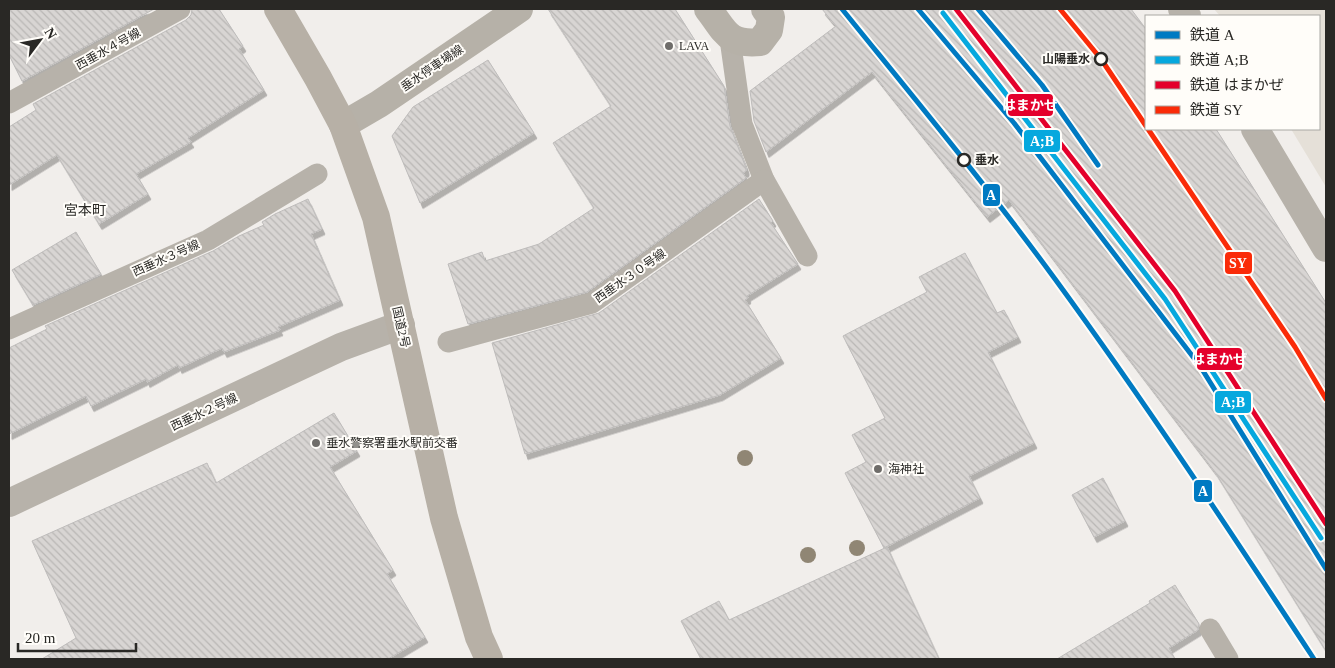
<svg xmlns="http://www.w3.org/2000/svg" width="1335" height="668" font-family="'Times New Roman','Noto Sans JP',serif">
<defs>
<pattern id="building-back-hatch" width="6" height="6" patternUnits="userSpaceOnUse" patternTransform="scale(1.25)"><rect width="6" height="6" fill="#d8d5d3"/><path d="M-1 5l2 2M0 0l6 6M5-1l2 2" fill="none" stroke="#b9b7b5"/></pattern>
<filter id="shadow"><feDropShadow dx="3" dy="5.5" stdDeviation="0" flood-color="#0004"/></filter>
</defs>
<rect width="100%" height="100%" fill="#f1eeeb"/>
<path fill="#e5e0d8" d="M 1214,9 L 1326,9 L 1326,187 L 1291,129 L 1319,129 L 1319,16 L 1220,16 Z"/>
<g fill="url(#building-back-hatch)" stroke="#bebcbb" filter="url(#shadow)">
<path d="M 9,9 L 154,9 L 22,81 L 9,55 Z"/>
<path d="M 192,9 L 219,9 L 243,46 L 239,49 L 264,90 L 188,138 L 191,142 L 136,174 L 148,194 L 99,224 L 57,155 L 9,185 L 9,127 L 36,110 L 33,104 L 186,20 L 191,15 Z"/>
<path d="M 548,9 L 675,9 L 724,86 L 730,126 L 746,168 L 746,171 L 743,173 L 746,178 L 587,292 L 468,324 L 448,264 L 482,252 L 485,261 L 539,244 L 594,208 L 553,143 L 611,106 Z"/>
<path d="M 822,9 L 1131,9 L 1146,29 L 1146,129 L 1216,129 L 1326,303 L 1326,651 L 1215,472 L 1009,200 L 987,217 L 872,72 L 766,152 L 754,121 L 750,91 L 836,26 Z"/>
<path d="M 488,60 L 534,133 L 420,203 L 392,136 L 413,107 Z"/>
<path d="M 308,199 L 322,229 L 311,234 L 340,300 L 278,327 L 280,330 L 224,352 L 222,348 L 179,368 L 178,365 L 147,382 L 146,379 L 91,406 L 86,396 L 9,434 L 9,348 L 47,329 L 45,326 L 213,251 L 239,236 L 264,225 L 262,222 L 275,214 Z"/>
<path d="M 759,199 L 773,221 L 771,223 L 798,264 L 747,296 L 748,298 L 745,300 L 781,358 L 720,395 L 525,454 L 492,343 L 599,313 Z"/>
<path d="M 76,232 L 101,274 L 33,305 L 12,270 Z"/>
<path d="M 965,253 L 997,313 L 1004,310 L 1018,337 L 988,352 L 1034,443 L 969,476 L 980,498 L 884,548 L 845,473 L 866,462 L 852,435 L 885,418 L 843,336 L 927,292 L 919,277 Z"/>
<path d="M 334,413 L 357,451 L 330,467 L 393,570 L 387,574 L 425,637 L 388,659 L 42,659 L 76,638 L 32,541 L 207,463 L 216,483 Z"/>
<path d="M 1103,478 L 1125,521 L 1094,537 L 1072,495 Z"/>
<path d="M 887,547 L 939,659 L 701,659 L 681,621 L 719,601 L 729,620 Z"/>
<path d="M 1175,585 L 1199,624 L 1198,630 L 1169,648 L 1175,659 L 1057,659 L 1150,603 L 1149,601 Z"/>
</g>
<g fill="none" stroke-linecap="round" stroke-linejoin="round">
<g stroke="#b7b2aa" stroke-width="21">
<path d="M 730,39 L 742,124 L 764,180 L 807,256"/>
<path d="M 9,103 L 180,9"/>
<path d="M 9,329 L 208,240 L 317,174"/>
<path d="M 448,342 L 592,303 L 764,180"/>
<path d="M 1210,629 L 1228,659"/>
</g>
<g stroke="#b7b2aa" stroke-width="28">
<path d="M 1182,9 L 1187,16"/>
<path d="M 1255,129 L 1326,248"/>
<path d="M 9,503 L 341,347 L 401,325"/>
</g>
<g stroke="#b6b1a8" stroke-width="28">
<path d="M 708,9 C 726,32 727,45 760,42 L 769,30 L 771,17 L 765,9"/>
<path d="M 343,125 L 379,104 L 519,9"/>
</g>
<path stroke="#b7b0a6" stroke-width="28" d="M 278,9 L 318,78 L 343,125 L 376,217 L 444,518 L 479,637 L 489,659"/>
<g stroke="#fffdf9" stroke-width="9">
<g id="rail-1">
<path d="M 842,9 C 914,98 987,186 1055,279 C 1145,402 1230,531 1314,659"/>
<path d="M 918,9 L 1014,123 L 1200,366 L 1326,569"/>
<path d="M 978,9 L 1042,85 L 1098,165"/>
</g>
</g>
<g stroke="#fffdf9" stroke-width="9">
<path id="rail-2" d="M 943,13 L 1165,299 L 1321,538"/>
</g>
<g stroke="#fffdf9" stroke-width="9">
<path id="rail-3" d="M 956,9 L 1175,291 L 1326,524"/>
</g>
<g stroke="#fffdf9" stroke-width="9">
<g id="rail-4">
<path d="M 1060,9 L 1101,59 L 1146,126"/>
<path d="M 1148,129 L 1295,347 L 1326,399"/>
</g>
</g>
<use href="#rail-1" stroke="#007ac2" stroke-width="5"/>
<use href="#rail-2" stroke="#06a8de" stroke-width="5"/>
<use href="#rail-3" stroke="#e4002b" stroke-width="5"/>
<use href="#rail-4" stroke="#fa2b08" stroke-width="5"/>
</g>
<g fill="#908674">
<circle cx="745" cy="458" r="8"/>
<circle cx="857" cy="548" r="8"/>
<circle cx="808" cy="555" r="8"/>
</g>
<g fill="#6f6d6a" stroke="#fffdf9" stroke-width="2">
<circle cx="669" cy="46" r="5"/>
<circle cx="316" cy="443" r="5"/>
<circle cx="878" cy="469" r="5"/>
</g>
<g fill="#fffdf9" stroke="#292825" stroke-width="2.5">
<circle cx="1101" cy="59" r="6"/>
<circle cx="964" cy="160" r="6"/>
</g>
<g text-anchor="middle" stroke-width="4" stroke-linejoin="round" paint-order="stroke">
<g font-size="12" fill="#292825" stroke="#fffdf9" text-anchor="start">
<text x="679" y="50">LAVA</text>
<text x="326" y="447">垂水警察署垂水駅前交番</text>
<text x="888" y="473">海神社</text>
</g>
<g font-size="12" fill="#292825" stroke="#fffdf9">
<text transform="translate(108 49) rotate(-29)" y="4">西垂水４号線</text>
<text transform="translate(432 68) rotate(-34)" y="4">垂水停車場線</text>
<text transform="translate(166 258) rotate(-24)" y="4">西垂水３号線</text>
<text transform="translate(630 276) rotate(-35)" y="4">西垂水３０号線</text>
<text transform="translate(401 327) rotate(77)" y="4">国道2号</text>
<text transform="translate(204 412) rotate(-25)" y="4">西垂水２号線</text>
</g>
<g font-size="12" font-weight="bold" fill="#292825" stroke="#fffdf9" text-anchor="end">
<text x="1090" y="63">山陽垂水</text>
<text x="975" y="164" text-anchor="start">垂水</text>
</g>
<g font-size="14" fill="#292825" stroke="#fffdf9">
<text x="85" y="215">宮本町</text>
</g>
</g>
<g stroke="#fffdf9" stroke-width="2">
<rect x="1007" y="93" width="47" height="24" rx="5" fill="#e4002b"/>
<rect x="1023" y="129" width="38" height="24" rx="5" fill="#06a8de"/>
<rect x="982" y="183" width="19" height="24" rx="5" fill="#007ac2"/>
<rect x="1224" y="251" width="29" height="24" rx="5" fill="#fa2b08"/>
<rect x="1196" y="347" width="47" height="24" rx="5" fill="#e4002b"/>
<rect x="1214" y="390" width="38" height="24" rx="5" fill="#06a8de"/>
<rect x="1193" y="479" width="20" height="24" rx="5" fill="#007ac2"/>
</g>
<g font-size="14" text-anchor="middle" font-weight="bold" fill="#fff">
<text x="1030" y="110">はまかぜ</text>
<text x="1042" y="146">A;B</text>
<text x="991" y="200">A</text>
<text x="1238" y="268">SY</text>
<text x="1219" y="364">はまかぜ</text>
<text x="1233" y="407">A;B</text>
<text x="1203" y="496">A</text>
</g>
<rect width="1335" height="668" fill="none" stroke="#292825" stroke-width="20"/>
<rect x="1145" y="15" width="175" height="115" fill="#fffdf9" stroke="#a9a8a4"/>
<rect x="1155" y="31" width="25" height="8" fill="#007ac2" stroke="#a9a8a4"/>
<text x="1190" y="40" font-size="15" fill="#292825">鉄道 A</text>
<rect x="1155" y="56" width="25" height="8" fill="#06a8de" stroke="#a9a8a4"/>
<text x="1190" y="65" font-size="15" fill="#292825">鉄道 A;B</text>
<rect x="1155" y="81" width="25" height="8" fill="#e4002b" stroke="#a9a8a4"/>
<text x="1190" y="90" font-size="15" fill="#292825">鉄道 はまかぜ</text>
<rect x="1155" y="106" width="25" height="8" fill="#fa2b08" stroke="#a9a8a4"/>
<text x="1190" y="115" font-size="15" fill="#292825">鉄道 SY</text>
<g transform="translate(40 40) rotate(58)" stroke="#fffdf9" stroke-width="4" paint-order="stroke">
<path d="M0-4L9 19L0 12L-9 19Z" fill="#292825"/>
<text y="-8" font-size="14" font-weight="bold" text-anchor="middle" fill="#292825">N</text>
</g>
<path d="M18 643v8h118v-8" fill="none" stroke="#292825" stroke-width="2.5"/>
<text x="25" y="643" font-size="15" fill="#292825" stroke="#fffdf9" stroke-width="4" paint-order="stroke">20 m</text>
</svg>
